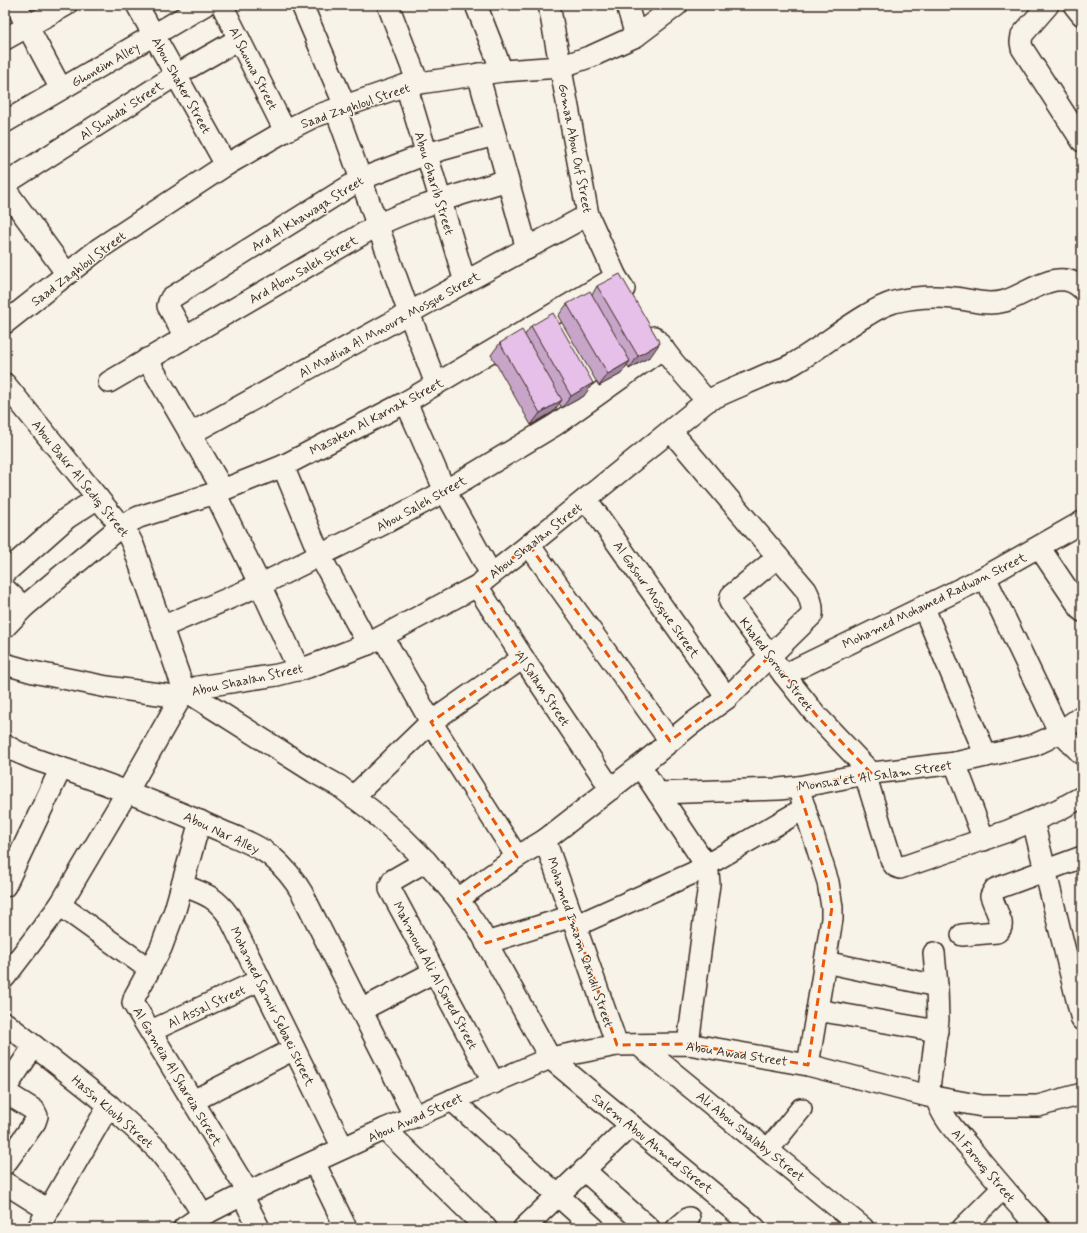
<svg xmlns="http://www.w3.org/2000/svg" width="1087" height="1233" font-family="Mynerve,sans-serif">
<rect width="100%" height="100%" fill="#f7f3e8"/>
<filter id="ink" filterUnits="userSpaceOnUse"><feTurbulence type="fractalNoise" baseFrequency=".025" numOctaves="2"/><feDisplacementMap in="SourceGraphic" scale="8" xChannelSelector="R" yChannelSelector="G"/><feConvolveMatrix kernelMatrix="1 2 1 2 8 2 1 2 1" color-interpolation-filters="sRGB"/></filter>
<g filter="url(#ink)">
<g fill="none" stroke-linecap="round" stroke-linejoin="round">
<g stroke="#3b2a1e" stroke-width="24">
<g id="minor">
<path d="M 16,5 L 61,89"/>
<path d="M 137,5 L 226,165"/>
<path d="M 222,5 L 285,131"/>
<path d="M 302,5 L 345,106"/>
<path d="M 388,5 L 418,83"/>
<path d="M 476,5 L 502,71"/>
<path d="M 549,5 L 588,215 L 616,277 L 624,289"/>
<path d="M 627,5 L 636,36"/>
<path d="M 1048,5 L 1022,35 L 1021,42 L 1022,48 L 1082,141"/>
<path d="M 1074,5 L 1082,15"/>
<path d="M 5,39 L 66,5"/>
<path d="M 478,74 L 527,249"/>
<path d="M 406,85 L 465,282"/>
<path d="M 336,110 L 409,313 L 436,384"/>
<path d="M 5,122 L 205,5"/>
<path d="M 5,184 L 176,75 L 239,39"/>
<path d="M 5,189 L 67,274"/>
<path d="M 5,323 L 100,248 L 226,165 L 285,131 L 313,117 L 406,85 L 502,71 L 560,67 L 592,56 L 636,36 L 677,5"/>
<path d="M 185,337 L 168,306 L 169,302 L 171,298 L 361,179 L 426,154 L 495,135"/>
<path d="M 654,337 L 674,363 L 707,401"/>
<path d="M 147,359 L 223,490"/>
<path d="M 109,382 L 378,225 C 418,205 464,194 507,180"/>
<path d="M 5,384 L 128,535 L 133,545 L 185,693"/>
<path d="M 406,402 L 445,491 L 491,574"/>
<path d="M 190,434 L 465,282 L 588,215"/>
<path d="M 283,466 L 320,556 L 368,644"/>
<path d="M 215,493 L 260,585 L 299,670"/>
<path d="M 586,499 L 727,698"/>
<path d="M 529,545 L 670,741"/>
<path d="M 1039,547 L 1082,611"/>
<path d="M 778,557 L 733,594 L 731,596 L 730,602 L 784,675 L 816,715 L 871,773"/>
<path d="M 5,573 L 67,518 L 98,498"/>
<path d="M 985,577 L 1055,723 L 1066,738 L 1082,754"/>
<path d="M 477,586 L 523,658 L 611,789"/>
<path d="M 5,589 L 24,607"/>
<path d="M 923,606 L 986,756"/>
<path d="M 5,627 L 24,607 L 121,526 L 139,517 L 215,493 L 283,466 L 406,402 L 616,277"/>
<path d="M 162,627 L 260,585 L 383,524 L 445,491 L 555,425 L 663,348"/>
<path d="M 383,637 L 431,722 L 517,857"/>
<path d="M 5,664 L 33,672 L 107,687 L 181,697"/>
<path d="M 784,675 L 985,577 L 1082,522"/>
<path d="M 186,691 L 314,772 L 339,786 L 371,810 L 404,839 L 426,861 L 458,899 L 480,931 L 550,1058 L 755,1228"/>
<path d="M 5,745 C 24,757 46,763 67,770 C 118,788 168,807 217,829 C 235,837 256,844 271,856 C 284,867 294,879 302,893 L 415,1117"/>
<path d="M 955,763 L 984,840"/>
<path d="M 640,766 L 704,862 L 708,872 L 709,884 L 688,1044"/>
<path d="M 865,774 L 892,862 L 895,866 L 900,868 L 1008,831 L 1058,810 L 1082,797"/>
<path d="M 798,787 L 828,882 L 832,907 L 832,919 L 808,1065"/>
<path d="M 658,793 L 779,789 L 798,787 L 865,774 L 955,763 L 1034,745 C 1052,738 1066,728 1082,716"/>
<path d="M 353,797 L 431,722 L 523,658"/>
<path d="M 200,821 L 175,910 L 161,948 L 135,996 L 133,1003 L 248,1192"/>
<path d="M 1033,821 L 1082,1020"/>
<path d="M 545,840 L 617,1045"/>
<path d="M 426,861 L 393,880 L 390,886 L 390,889 L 494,1083"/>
<path d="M 182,885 C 204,894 214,895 229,916 L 343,1148"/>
<path d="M 5,886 L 61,768"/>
<path d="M 458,899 L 517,857 L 545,840 L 640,766 L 690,725 L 727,698 L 812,615 C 813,605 810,598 806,590 L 671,431"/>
<path d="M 60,905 L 149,969"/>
<path d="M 575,926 L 693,873 L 805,808"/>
<path d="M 962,935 L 997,932 C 1001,929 1002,927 1001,922 L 991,896 L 995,889 L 1082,857"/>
<path d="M 486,943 L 572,916"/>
<path d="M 825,962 L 937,986"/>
<path d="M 5,977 L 60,905 L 127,792 L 181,697 L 189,690 L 198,687 L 277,675 L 308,667 L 368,644 L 454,598 L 477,586 L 529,545 L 707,401 C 727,391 748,383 768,374 C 777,371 786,368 793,364 C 819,349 841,330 867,315 C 875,310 884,305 894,302 C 913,297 935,296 954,298 C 971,300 988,306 1005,301 C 1028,294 1060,265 1082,289"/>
<path d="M 361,1010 L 434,972"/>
<path d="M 817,1010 L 937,1031"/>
<path d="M 5,1023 L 109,1105 L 157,1149 L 181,1179 L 203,1215"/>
<path d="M 151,1031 L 260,980"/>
<path d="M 639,1045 L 863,1228"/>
<path d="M 5,1089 L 34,1046"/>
<path d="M 5,1092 L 34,1110 L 37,1116 L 35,1122 L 5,1164"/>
<path d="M 928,1096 L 938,1020 L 937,986 L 934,953"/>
<path d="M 936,1097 C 942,1118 957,1133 970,1148 C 993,1176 1015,1202 1039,1228"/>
<path d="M 452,1100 L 594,1228"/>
<path d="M 193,1101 L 294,1049"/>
<path d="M 385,1129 L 486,1228"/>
<path d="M 768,1150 L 801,1109"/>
<path d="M 314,1162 L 346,1228"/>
<path d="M 584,1170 L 649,1228"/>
<path d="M 5,1183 L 48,1210"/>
<path d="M 242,1195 L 259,1228"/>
<path d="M 38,1228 L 109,1105"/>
<path d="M 184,1228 L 203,1215 L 248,1192 L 385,1129 L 550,1058 L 617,1045 L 688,1044 L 808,1065 L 928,1096 L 982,1106 L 1038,1106 L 1082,1094"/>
<path d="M 524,1228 L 631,1125"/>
<path d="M 677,1228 L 689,1218"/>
<path d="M 963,1228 L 1003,1188"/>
</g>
</g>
<use href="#minor" stroke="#f7f3e8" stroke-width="21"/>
</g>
<g fill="#c6a5c8" stroke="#3b2a1e">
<path d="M 597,286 L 651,356 L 629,369 L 627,365 L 621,374 L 599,386 L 558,316 L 567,304 L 592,295 Z"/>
<path d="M 531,326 L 584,396 L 562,408 L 559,403 L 553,412 L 531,425 L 491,355 L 500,343 L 525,335 Z"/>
</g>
<g fill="#a186a3" stroke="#3b2a1e">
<path d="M 660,343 L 651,356 L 629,369 L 638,356 Z"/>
<path d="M 630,361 L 621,374 L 599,386 L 608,374 Z"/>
<path d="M 593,383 L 584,396 L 562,408 L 571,396 Z"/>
<path d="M 562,400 L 553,412 L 531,425 L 540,413 Z"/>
</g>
<g fill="#e6c0e9" stroke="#3b2a1e">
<path d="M 620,274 L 660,343 L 638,356 L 597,286 Z"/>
<path d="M 590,291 L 630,361 L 608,374 L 567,304 Z"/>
<path d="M 553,313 L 593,383 L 571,396 L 531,326 Z"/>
<path d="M 522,330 L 562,400 L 540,413 L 500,343 Z"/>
</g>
</g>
<path fill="none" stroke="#e8590c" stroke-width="3" stroke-dasharray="8 5" stroke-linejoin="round" d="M 529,545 L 670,741 L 727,698 L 770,656 L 816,715 L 871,773 L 798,787 L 828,882 L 832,907 L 808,1065 L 688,1044 L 617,1045 L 572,916 L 486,943 L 458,899 L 517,857 L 431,722 L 523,658 L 477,586 Z"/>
<g text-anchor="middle" stroke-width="3" stroke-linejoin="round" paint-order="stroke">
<g font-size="13" fill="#3b2a1e" stroke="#f7f3e8">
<text transform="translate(105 64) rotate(-30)" y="5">Ghoneim Alley</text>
<text transform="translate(254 68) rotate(63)" y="5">Al Shouna Street</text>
<text transform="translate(182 85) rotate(61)" y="5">Abou Shaker Street</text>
<text transform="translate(355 105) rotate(-19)" y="5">Saad Zaghloul Street</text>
<text transform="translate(121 110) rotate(-33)" y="5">Al Shohda' Street</text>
<text transform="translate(576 148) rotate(79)" y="5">Gomaa Abou Ouf Street</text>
<text transform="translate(435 183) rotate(73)" y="5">Abou Gharib Street</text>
<text transform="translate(307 213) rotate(-32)" y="5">Ard Al Khawaga Street</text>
<text transform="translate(78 268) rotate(-37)" y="5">Saad Zaghloul Street</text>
<text transform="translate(303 269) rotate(-30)" y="5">Ard Abou Saleh Street</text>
<text transform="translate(389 324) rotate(-29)" y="5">Al Madina Al Mnoura Mosque Street</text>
<text transform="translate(376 416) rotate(-28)" y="5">Masaken Al Karnak Street</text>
<text transform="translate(81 478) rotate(51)" y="5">Abou Bakr Al Sediq Street</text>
<text transform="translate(421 503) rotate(-29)" y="5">Abou Saleh Street</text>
<text transform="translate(535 540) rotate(-38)" y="5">Abou Shaalan Street</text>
<text transform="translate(657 599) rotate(55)" y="5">Al Gasour Mosque Street</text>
<text transform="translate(934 600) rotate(-26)" y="5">Mohamed Mohamed Radwan Street</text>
<text transform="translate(777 664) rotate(53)" y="5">Khaled Sorour Street</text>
<text transform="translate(247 679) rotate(-12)" y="5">Abou Shaalan Street</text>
<text transform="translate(543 688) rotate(56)" y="5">Al Salam Street</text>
<text transform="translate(875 775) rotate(-8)" y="5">Monsha'et Al Salam Street</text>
<text transform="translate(222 832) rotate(25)" y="5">Abou Nar Alley</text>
<text transform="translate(581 942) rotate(71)" y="5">Mohamed Imam Qandil Street</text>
<text transform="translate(436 975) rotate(62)" y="5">Mahmoud Ali Al Sayed Street</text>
<text transform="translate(206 1006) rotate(-25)" y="5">Al Assal Street</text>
<text transform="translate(273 1006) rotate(64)" y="5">Mohamed Samir Sebaei Street</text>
<text transform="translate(737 1053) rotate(9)" y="5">Abou Awad Street</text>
<text transform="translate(178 1076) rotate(59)" y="5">Al Gameia Al Shareia Street</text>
<text transform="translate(113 1111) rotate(41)" y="5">Hassn Kloub Street</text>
<text transform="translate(415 1117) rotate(-24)" y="5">Abou Awad Street</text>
<text transform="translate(751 1136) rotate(39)" y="5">Ali Abou Shalaby Street</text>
<text transform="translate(653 1143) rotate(39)" y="5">Salem Abou Ahmed Street</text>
<text transform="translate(984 1165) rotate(50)" y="5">Al Farouq Street</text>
</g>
</g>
<rect width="1087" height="1233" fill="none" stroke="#f7f3e8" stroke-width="20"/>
<rect x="10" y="10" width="1067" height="1213" fill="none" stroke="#3b2a1e" stroke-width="1.5" filter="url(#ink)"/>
</svg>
